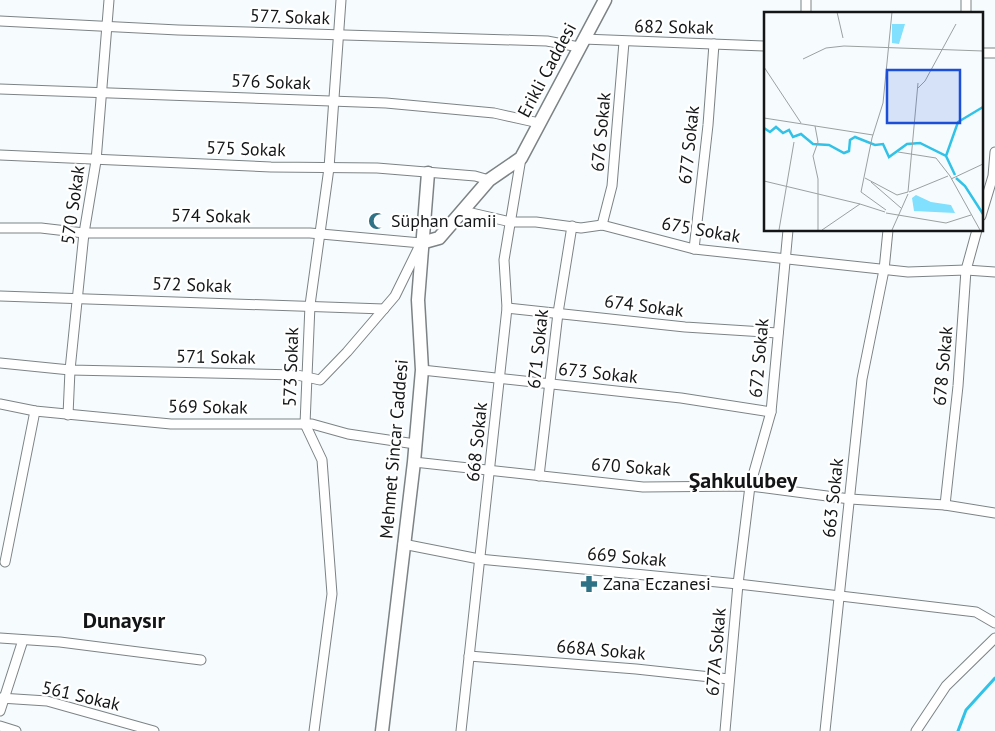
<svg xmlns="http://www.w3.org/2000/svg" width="995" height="731" font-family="'PT Sans',sans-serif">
<rect width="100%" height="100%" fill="#f6fcfe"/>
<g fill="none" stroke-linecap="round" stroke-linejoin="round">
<path stroke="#32c2e7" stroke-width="3" d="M 958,731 L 966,710 L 995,678"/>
<g stroke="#7d8385" stroke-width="11">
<g id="street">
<path d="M 966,0 L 966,14"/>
<path d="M 806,14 L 806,0"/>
<path d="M 0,21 L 178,30 L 547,41 L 579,47"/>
<path d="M 583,39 L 765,46"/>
<path d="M 981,53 L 995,53"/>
<path d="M 0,89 L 386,103 L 494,113 L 539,123"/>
<path d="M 0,155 L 271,167 L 377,168 L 475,176 L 489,180"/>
<path d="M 463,211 L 511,222 L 536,222 L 581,228 L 602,225 L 694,249 L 908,272 L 966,270 L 995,272"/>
<path d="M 981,216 L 993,176 L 995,152"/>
<path d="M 602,225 L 612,186 L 624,42"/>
<path d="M 0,228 L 41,228 L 84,233 L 310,233 L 421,243 L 395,296 L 347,352 L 320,380 L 297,375 L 70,370 L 0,363"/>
<path d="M 694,249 L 708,125 L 714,44"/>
<path d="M 0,296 L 384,309"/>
<path d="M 507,308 L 685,327 L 778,333"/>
<path d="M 422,370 L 681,398 L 771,412"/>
<path d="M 0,404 L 35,411 L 171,424 L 312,424 L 348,434 L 415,444"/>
<path d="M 68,415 L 70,370 L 84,233 L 96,161 L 109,0"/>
<path d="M 414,462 L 643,487 L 750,486 L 850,499 L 945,505 L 995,513"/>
<path d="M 539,476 L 558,313 L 572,226"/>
<path d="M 945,505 L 958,386 L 966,270 L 977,230"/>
<path d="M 403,544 L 479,559 L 738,584 L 976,612 L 995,623"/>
<path d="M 5,562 L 35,411"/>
<path d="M 0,638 L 60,642 L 201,660"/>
<path d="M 469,656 L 636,669 L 729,679"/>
<path d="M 0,698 L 47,701 L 154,731"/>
<path d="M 0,711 L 23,640"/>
<path d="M 0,726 L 16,731"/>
<path d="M 314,731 L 332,594 L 322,460 L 305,424 L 310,305 L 329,168 L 341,0"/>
<path d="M 461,731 L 507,308 L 504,260 L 521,158"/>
<path d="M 725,731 L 738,584 L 750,486 L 771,412 L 788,230"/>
<path d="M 825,731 L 862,379 L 884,270 L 888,230"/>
<path d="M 916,731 L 946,686 L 995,638"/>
</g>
</g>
<g stroke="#7d8385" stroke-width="15">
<g id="secondary">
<path d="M 421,243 L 439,238 L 489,180 L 521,158 L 605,0"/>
<path d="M 382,731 L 414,462 L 422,370 L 418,300 L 428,173"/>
</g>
</g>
<use href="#street" stroke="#fff" stroke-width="9"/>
<use href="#secondary" stroke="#fff" stroke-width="12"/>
</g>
<defs>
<g id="mosque-bare" transform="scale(1.35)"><path d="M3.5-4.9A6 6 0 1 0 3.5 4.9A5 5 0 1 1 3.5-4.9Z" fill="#307285" stroke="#fff" stroke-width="2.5" paint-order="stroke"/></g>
<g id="pharmacy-bare" transform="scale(1.35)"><path d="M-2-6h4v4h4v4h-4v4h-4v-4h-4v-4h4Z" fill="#307285" stroke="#fff" stroke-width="2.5" paint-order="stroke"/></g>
</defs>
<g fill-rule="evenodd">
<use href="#mosque-bare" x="377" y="221"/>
<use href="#pharmacy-bare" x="589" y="584"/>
</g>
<g text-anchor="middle" stroke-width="4.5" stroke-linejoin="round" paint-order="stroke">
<g font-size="18" fill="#131516" stroke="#fff">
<text transform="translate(290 17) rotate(2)" y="6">577. Sokak</text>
<text transform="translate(674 27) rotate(1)" y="6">682 Sokak</text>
<text transform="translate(547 70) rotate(-62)" y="6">Erikli Caddesi</text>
<text transform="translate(271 82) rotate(2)" y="6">576 Sokak</text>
<text transform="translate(601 132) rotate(-85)" y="6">676 Sokak</text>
<text transform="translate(689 145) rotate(-84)" y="6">677 Sokak</text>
<text transform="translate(246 149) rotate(2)" y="6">575 Sokak</text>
<text transform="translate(73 205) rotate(-82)" y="6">570 Sokak</text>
<text transform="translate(211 216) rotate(1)" y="6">574 Sokak</text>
<text transform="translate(701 230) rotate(10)" y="6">675 Sokak</text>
<text transform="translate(192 285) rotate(2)" y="6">572 Sokak</text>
<text transform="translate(644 306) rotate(7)" y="6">674 Sokak</text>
<text transform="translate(538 349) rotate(-84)" y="6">671 Sokak</text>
<text transform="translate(216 357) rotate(1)" y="6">571 Sokak</text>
<text transform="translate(759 358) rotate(-85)" y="6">672 Sokak</text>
<text transform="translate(943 366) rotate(-85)" y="6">678 Sokak</text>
<text transform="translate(291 367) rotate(-88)" y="6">573 Sokak</text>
<text transform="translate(598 373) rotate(6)" y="6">673 Sokak</text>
<text transform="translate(208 407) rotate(1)" y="6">569 Sokak</text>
<text transform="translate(477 442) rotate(-84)" y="6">668 Sokak</text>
<text transform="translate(394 449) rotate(-85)" y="6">Mehmet Sincar Caddesi</text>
<text transform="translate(631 467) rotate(4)" y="6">670 Sokak</text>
<text transform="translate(833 498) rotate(-84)" y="6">663 Sokak</text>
<text transform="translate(627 557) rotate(5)" y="6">669 Sokak</text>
<text transform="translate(601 650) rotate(5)" y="6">668A Sokak</text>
<text transform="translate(716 652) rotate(-85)" y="6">677A Sokak</text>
<text transform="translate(81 696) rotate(13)" y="6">561 Sokak</text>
</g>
<g font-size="18" fill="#131516" stroke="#fff" text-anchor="start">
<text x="391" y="227">Süphan Camii</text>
<text x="603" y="590">Zana Eczanesi</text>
</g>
<g font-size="22" font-weight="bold" fill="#131516" stroke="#fff">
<text x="743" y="488">Şahkulubey</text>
<text x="124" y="628">Dunaysır</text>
</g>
</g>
<g transform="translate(764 12)">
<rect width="219" height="219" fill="#f6fcfe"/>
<path d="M 128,12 L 141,12 L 135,32 L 128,31 ZM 152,183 L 167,190 L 187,193 L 191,201 L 150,199 L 148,186 Z" fill="#80e0fd"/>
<path fill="none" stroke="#32c2e7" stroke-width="2.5" d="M 0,116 L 6,120 L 12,115 L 19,121 L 25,118 L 29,125 L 37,122 L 49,132 L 65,133 L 80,141 L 85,139 L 86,128 L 91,125 L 111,133 L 119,132 L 125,145 L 143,132 L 156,131 L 182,144 L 191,163M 182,144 L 194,110 L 219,95M 192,166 L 201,174 L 219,202"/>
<path fill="none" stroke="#9ba0a1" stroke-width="1" d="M 73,0 L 79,26M 39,47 L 62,36 L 80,34 L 219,39M 0,55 L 37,111M 154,76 L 161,69 L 192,12M 0,106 L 109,123M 51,114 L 54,130 L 49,144 L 54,167 L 54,218M 134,140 L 172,146 L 186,164M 186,164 L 216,218M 101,166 L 133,183 L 144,180M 187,167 L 219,152M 0,169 L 96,192M 107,170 L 137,196M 144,180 L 154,71M 145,180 L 184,164M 122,198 L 97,180 L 108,126 L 119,91 L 128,0M 122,201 L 182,211 L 207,203M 15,218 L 30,130M 58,218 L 96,192 L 121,200M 128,218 L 144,182"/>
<path fill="#1d4ed8" fill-opacity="0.15" stroke="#1d4ed8" stroke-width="2.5" d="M 123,58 L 196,58 L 196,111 L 123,111 Z"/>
<rect width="219" height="219" fill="none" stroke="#131516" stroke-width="2.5"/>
</g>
</svg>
